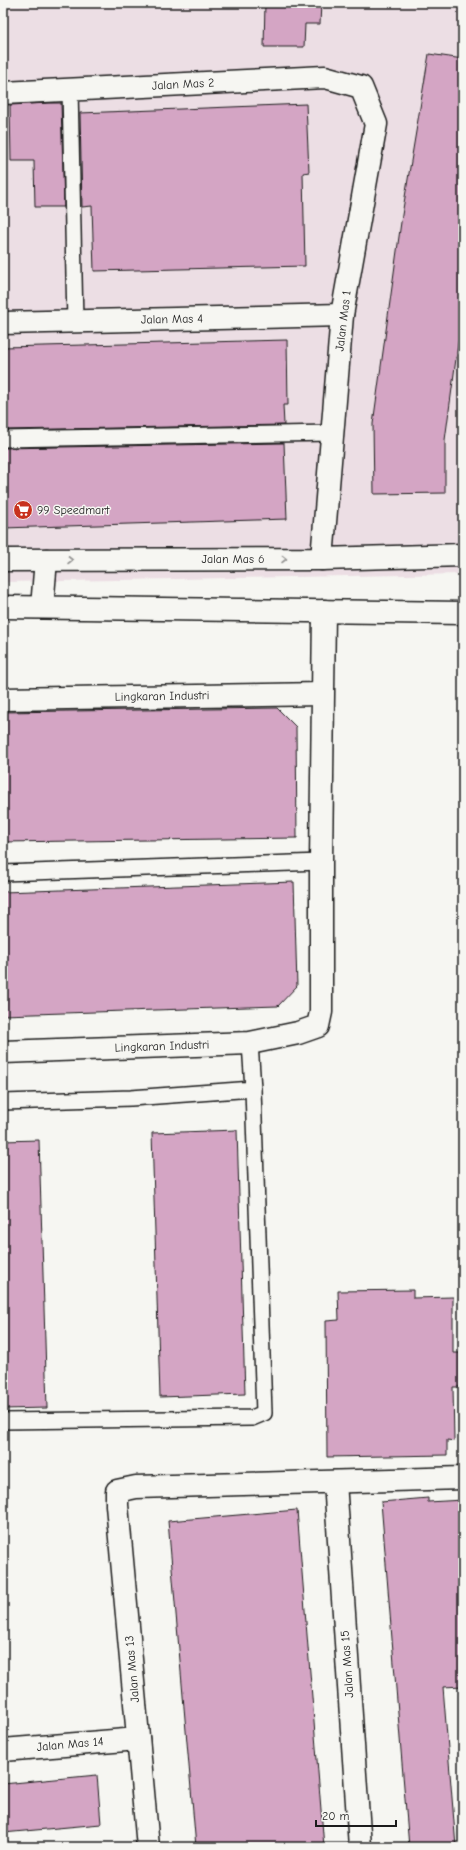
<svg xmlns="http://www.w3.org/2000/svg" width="466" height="1850" font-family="'Comic Neue',sans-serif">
<rect width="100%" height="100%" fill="#f6f6f2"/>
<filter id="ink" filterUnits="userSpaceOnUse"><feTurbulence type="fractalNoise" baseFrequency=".025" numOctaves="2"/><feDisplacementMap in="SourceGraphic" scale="8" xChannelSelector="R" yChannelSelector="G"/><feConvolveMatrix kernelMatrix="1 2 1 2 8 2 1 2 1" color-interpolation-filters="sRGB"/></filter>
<g filter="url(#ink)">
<path fill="#ecdee4" d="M 9,3 L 463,3 L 463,574 L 3,582 L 3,15 Z"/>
<g fill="#d4a5c4" stroke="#1c1c1c">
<path d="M 265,3 L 321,3 L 320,24 L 305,24 L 304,47 L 264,47 Z"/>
<path d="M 429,54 L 463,59 L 463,307 L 445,440 L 445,493 L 374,494 L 373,424 L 402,215 Z"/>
<path d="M 49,103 L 61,103 L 64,207 L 35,207 L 34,161 L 11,161 L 10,105 Z"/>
<path d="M 306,104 L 309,172 L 303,173 L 305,266 L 94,271 L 92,206 L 82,207 L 80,113 Z"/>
<path d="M 287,340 L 288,405 L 283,405 L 284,425 L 3,430 L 3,347 Z"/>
<path d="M 284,443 L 287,519 L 3,528 L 3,448 Z"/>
<path d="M 277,708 L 296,727 L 297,838 L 3,842 L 3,712 Z"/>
<path d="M 294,882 L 297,986 L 278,1006 L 3,1015 L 3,892 Z"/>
<path d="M 237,1130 L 245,1394 L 160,1397 L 152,1133 Z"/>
<path d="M 39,1140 L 47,1408 L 3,1409 L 3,1141 Z"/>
<path d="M 413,1290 L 413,1298 L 453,1297 L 453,1353 L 460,1353 L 460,1387 L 453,1387 L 454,1441 L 447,1440 L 447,1455 L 327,1457 L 326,1321 L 339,1320 L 338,1291 Z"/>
<path d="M 428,1498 L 428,1502 L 463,1500 L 463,1686 L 443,1687 L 456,1847 L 409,1847 L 402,1763 L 381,1502 Z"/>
<path d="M 297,1510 L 324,1847 L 196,1847 L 168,1521 Z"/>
<path d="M 97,1775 L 101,1824 L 3,1833 L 3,1784 Z"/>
</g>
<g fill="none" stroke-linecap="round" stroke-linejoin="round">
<g stroke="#1c1c1c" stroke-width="18">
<g id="lane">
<path d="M 70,89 L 75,322"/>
<path d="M 3,439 L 332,433"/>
<path d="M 3,873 L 321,862"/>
<path d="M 3,1102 L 131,1098 L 253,1089 L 250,1043"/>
<path d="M 3,1421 L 252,1418 L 264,1413 L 253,1089"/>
</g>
</g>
<g stroke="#1c1c1c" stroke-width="25">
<g id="street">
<path d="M 3,93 L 325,77 L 361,87 L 376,124 L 342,315 L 322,559"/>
<path d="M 3,323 L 342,315"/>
<path d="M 3,560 L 322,559 L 463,555"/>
<path d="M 42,607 L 46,560"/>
<path d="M 3,699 L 322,694"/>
<path d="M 3,1052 L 250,1043 L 298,1033 L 318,1026 L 321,1012 L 321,862 L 324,611"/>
<path d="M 335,1482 L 360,1847"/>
<path d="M 3,1750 L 138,1739"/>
<path d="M 148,1847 L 117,1505 L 117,1491 L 136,1487 L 463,1478"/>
</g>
</g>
<g stroke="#1c1c1c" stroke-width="25">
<path id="secondary" d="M 3,607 L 463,613"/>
</g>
<use href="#lane" stroke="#f6f6f2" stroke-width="15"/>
<use href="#street" stroke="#f6f6f2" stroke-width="22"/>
<use href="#secondary" stroke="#f6f6f2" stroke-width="22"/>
</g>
<defs><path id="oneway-chevron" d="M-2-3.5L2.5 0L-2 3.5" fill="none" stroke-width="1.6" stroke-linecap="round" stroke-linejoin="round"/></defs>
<g stroke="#949492">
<use href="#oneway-chevron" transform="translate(284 559)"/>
<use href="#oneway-chevron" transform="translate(70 560)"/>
</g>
</g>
<defs>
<g id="supermarket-disc" transform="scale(1)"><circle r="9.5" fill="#c8321e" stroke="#f6f6f2"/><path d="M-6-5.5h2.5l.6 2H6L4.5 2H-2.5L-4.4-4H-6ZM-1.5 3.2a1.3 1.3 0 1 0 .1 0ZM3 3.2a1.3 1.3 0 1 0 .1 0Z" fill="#fff"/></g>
</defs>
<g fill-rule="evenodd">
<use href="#supermarket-disc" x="23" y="510"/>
</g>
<g text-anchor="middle" stroke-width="3" stroke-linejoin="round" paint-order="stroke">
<g font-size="12" fill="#1c1c1c" stroke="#f6f6f2">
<text transform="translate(183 84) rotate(-3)" y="4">Jalan Mas 2</text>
<text transform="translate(172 319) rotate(-1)" y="4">Jalan Mas 4</text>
<text transform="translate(343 321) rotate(-83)" y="4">Jalan Mas 1</text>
<text x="233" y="563">Jalan Mas 6</text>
<text transform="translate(162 696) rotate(-1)" y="4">Lingkaran Industri</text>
<text transform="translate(162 1046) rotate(-2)" y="4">Lingkaran Industri</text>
<text transform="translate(347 1664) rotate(-94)" y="4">Jalan Mas 15</text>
<text transform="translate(132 1669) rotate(-95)" y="4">Jalan Mas 13</text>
<text transform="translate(70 1744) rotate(-5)" y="4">Jalan Mas 14</text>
</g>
<g font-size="12" fill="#1c1c1c" stroke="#f6f6f2" text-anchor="start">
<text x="37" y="514">99 Speedmart</text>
</g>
</g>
<rect width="466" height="1850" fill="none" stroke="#f6f6f2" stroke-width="16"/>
<rect x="8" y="8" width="450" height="1834" fill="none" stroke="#1c1c1c" stroke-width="1.5" filter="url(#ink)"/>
<path d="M316 1820v6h80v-6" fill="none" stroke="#1c1c1c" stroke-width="2"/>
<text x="322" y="1820" font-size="12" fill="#1c1c1c" stroke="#f6f6f2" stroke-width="3" paint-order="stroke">20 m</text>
</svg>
